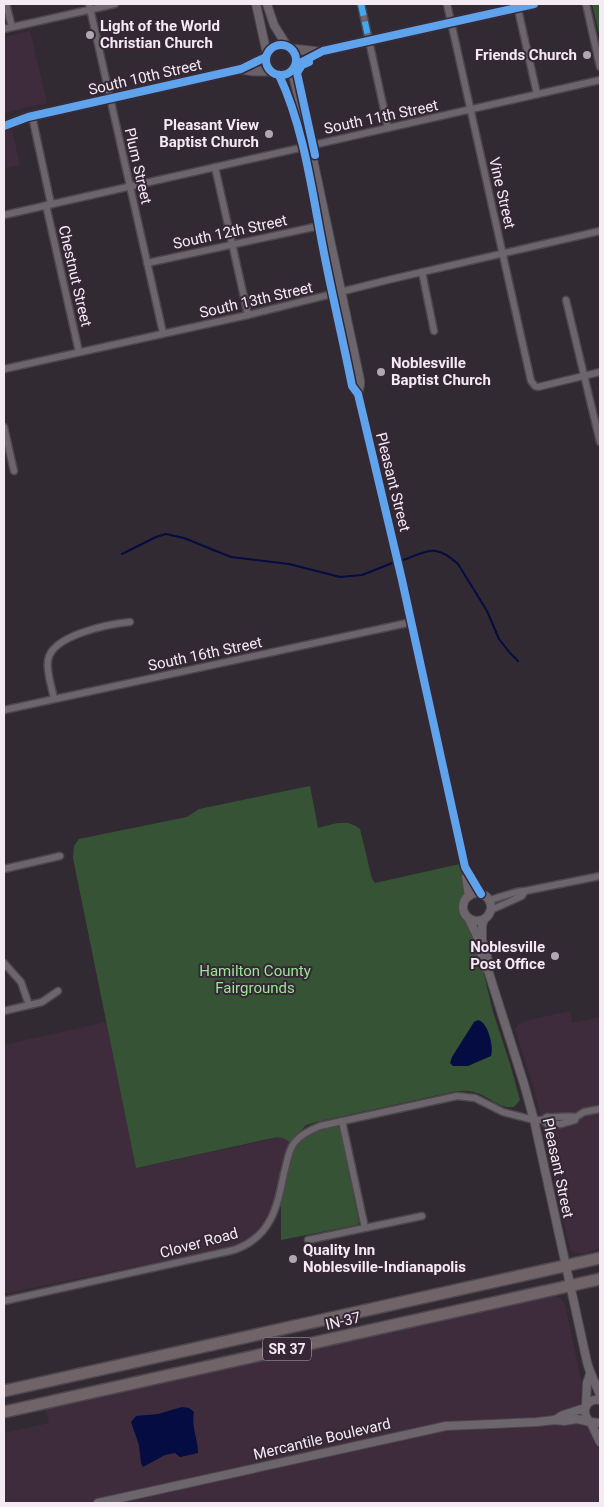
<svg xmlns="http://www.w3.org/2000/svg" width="604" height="1507" font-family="Roboto,sans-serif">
<rect width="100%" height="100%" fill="#322a32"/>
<g fill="#3e2c3d">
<path d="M 30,31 L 47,103 L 4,113 L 4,37 Z"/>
<path d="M 11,126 L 20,165 L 4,168 L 4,128 Z"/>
<path d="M 570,1011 L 572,1023 L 600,1017 L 600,1249 L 581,1254 L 572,1251 L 569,1245 L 535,1092 L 515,1029 L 521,1022 Z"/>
<path d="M 106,1022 L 137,1168 L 281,1137 L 287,1140 L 290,1143 L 285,1153 L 272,1210 L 263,1227 L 251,1237 L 238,1245 L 4,1294 L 4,1045 Z"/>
<path d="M 551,1295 L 559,1297 L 565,1304 L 582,1385 L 580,1398 L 583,1415 L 599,1447 L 600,1503 L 4,1503 L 4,1433 L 49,1423 L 45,1406 Z"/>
</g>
<g fill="#365435">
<path d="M 592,4 L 600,4 L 600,38 Z"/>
<path d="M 310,786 L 318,828 C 333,824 347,818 360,829 L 372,879 L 375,883 L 460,864 L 466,890 L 461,908 L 463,915 L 474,933 L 493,1012 L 510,1064 L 520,1100 L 514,1107 C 502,1109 494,1101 484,1096 C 473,1090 463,1090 452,1092 L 316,1122 L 306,1125 L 290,1143 C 284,1136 277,1137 268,1139 L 136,1168 L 73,858 L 74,846 L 79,839 L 187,817 L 199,809 Z"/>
<path d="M 333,1125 L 340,1128 L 359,1223 L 357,1225 L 281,1240 L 281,1200 L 291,1156 C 301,1134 312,1131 333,1125 Z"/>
</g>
<g fill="#040c41">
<path d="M 478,1020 C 488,1022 494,1047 491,1056 L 468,1066 L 453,1066 L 450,1063 L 452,1057 L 474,1022 Z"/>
<path d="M 182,1407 L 189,1408 L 194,1412 C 191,1427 198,1438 198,1453 L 180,1457 L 175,1453 L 165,1455 L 143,1467 L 141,1463 L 139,1445 L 131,1422 L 136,1416 L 158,1414 Z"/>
</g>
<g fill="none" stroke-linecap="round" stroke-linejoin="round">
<g stroke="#040c41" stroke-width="2">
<path d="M 122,554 L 156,537 L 166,534 L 184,538 L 231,557 L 289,564 L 340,577 L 362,575 L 395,562"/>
<path d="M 400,561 C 426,553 433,541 458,564 L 487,611 L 499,639 L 510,653 L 518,661"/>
</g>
<g stroke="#4e474e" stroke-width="9">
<g id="minor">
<path d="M 6,4 L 12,27"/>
<path d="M 89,4 L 163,333"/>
<path d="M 361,4 L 388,128"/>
<path d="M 447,4 L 531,381 L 535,386 L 538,387 L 600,372"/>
<path d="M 586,4 L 600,67"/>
<path d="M 517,5 L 537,94"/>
<path d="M 4,29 L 115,4"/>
<path d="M 32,116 L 51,204"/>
<path d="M 215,167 L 248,315"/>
<path d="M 46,205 L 79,352"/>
<path d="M 4,215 L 600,80"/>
<path d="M 147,263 L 319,226"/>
<path d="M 422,272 L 434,331"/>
<path d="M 566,300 L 600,442"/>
<path d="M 4,369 L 248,315 L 392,279 L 600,231"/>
<path d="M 4,427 L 14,471"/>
<path d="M 54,699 C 52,687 46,672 48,660 C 52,635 109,624 130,622"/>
<path d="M 4,710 L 412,622"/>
<path d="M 4,869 L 60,856"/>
<path d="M 489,900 C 500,898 517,890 525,891 L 600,876"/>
<path d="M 491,910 L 522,896 L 525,891"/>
<path d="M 4,963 L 21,982 L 29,1005"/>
<path d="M 4,1011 L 42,1002 L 58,991"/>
<path d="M 576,1117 L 584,1112 L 600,1109"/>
<path d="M 342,1121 L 365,1228"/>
<path d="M 308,1240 L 422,1216"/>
<path d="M 4,1301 L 234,1250 C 271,1237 277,1208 284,1173 C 287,1163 288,1151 294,1143 C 300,1135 310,1130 320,1126 L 457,1096 L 475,1098 L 503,1112 L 534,1120 L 543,1120 L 547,1124 L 561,1124 L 575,1120 L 576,1117 C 571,1115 555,1118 547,1117 L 543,1120"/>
</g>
</g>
<g stroke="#4e474e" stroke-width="10">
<g id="tertiary">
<path d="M 256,4 L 267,54"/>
<path d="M 267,4 L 274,25 L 287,46"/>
<path d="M 292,71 L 310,145 L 360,380 L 360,385 L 358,394"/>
<path d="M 279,75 C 304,128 312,192 323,248 C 332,295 343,340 352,386 L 358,394 L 402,580 L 465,867 L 481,894"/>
<path d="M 468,874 L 466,877 L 469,896"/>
<circle cx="477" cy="907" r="14"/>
<path d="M 469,919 L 477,936 L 485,968 L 488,970 L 524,1084 L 534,1120 L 587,1362 C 590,1374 596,1384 600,1395"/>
<path d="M 484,919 L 482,926 L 482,940 L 490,967 L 488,970"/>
<path d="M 600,1400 C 586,1398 580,1412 590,1422 L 600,1423"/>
<path d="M 586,1405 L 587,1383 L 590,1374"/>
<path d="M 555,1420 L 563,1415 L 585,1408"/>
<path d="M 591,1423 L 600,1442"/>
<path d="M 98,1503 L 446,1426 L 537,1422 L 555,1420 L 564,1421 L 577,1419 L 590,1422"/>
</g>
</g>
<g stroke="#4e474e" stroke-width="11">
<g id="secondary">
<circle cx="281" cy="60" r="15"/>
<path d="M 292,49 L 319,52"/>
<path d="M 296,65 L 323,51 L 534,4"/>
<path d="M 241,69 L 254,71 L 271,71"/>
<path d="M 4,126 L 28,117 L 241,69 L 266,57"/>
</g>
</g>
<g stroke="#4e474e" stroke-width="14">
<g id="trunk">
<path d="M 4,1391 L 600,1258"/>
<path d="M 4,1412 L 600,1279"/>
</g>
</g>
<use href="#minor" stroke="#6c666c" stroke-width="6"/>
<use href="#tertiary" stroke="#6c666c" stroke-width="8"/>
<use href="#secondary" stroke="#6a6167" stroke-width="9"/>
<use href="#trunk" stroke="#706468" stroke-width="11"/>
<path stroke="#3fa9f5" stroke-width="6" stroke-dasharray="12 6" stroke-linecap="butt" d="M 361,4 L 369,41"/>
<g stroke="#362736" stroke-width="11">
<g id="cycleway">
<circle cx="281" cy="60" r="15"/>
<path d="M 309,62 L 302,65 L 297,73 L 315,155"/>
<path d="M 296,65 L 323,51 L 534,4"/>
<path d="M 279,75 C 304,128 312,192 323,248 C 332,295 343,340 352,386 L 358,394 L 402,580 L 465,867 L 481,894"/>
<path d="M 4,126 L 28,117 L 241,69 L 266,57"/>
</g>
</g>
<use href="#cycleway" stroke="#60a3ed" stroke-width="8"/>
</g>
<g fill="#b0a7b0" stroke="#362736" stroke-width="2">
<circle cx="90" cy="35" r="5"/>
<circle cx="587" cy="55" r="5"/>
<circle cx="269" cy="134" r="5"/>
<circle cx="381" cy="372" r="5"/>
<circle cx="555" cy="956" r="5"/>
<circle cx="293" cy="1259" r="5"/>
</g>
<g text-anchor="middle" stroke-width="4" stroke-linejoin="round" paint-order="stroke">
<rect fill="#362736" stroke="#bbb0bb" stroke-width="1" x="263" y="1337.5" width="48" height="23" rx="4"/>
<g font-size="14" font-weight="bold" fill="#f4eaf4">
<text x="287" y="1354">SR 37</text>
</g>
<g font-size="15" font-weight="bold" fill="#f4eaf4" stroke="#362736" text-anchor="start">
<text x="100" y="31">Light of the World<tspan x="100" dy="17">Christian Church</tspan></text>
<text x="577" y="60" text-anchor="end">Friends Church</text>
<text x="259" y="130" text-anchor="end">Pleasant View<tspan x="259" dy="17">Baptist Church</tspan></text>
<text x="391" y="368">Noblesville<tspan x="391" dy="17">Baptist Church</tspan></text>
<text x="545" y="952" text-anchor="end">Noblesville<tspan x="545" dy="17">Post Office</tspan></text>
<text x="303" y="1255">Quality Inn<tspan x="303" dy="17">Noblesville-Indianapolis</tspan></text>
</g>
<g font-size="15" fill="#f4eaf4" stroke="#362736">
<text transform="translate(145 77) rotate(-13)" y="5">South 10th Street</text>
<text transform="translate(381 117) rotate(-12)" y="5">South 11th Street</text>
<text transform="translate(138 166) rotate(77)" y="5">Plum Street</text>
<text transform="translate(502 193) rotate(77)" y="5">Vine Street</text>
<text transform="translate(230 232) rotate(-12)" y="5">South 12th Street</text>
<text transform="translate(75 276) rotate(77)" y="5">Chestnut Street</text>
<text transform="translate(256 300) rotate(-13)" y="5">South 13th Street</text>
<text transform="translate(393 482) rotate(76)" y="5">Pleasant Street</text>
<text transform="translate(205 654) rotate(-12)" y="5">South 16th Street</text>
<text transform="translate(558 1168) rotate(78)" y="5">Pleasant Street</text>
<text transform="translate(199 1243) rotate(-15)" y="5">Clover Road</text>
<text transform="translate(343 1321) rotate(-13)" y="5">IN-37</text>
<text transform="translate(322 1439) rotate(-13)" y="5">Mercantile Boulevard</text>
</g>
<g font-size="15" fill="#98e893" stroke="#362736">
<text x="255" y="976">Hamilton County<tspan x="255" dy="17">Fairgrounds</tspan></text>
</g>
</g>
<rect width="604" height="1507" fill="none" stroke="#f4eaf4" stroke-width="10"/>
</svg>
